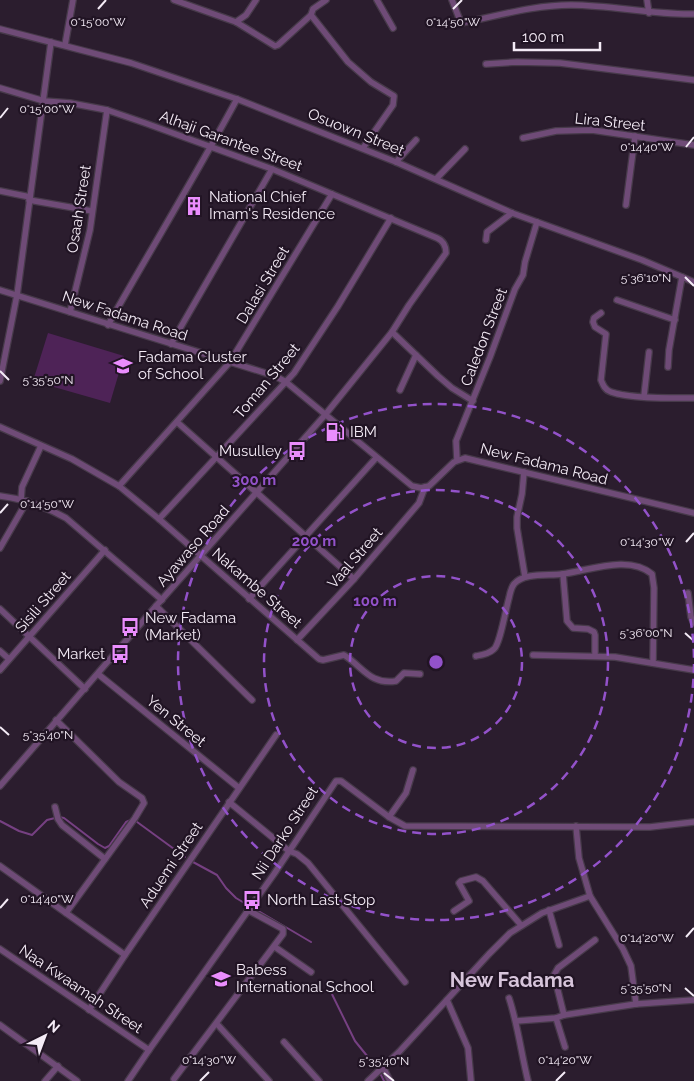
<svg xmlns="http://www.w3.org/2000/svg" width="694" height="1081" font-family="Raleway,sans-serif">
<rect width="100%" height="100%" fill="#2b1d2e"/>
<path fill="#4e2357" d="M 48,333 L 124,356 L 110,403 L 33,381 Z"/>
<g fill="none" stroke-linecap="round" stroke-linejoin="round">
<g stroke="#764082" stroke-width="2">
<path d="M 0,821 L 19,831 L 32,835 L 47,820 L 59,817 L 64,818 L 98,844 L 105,848 L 109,846 L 126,822 L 133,819 L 185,857"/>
<path d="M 193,862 L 217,875 L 226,888 L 236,898 L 246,904"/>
<path d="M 255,909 L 311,942"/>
<path d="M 326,982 L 355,1041 L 376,1067"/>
<path d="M 381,1075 L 384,1081"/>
</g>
<g stroke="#473a4a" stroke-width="8">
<g id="street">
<path d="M 174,0 L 236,22 L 275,46 L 278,45 L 311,15"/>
<path d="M 326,0 L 313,9 L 311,15 L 348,62 L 371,82 L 394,96 L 393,105 L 363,148"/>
<path d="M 377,0 L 393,28"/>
<path d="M 452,0 L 461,23 C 498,16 533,5 571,5 C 613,5 652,15 694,14"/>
<path d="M 647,0 L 649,13"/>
<path d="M 236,22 L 246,15 L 256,0"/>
<path d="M 0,29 L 131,63 L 237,99 L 396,162 L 512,213 L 642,260 L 694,282"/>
<path d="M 65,45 L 73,0"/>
<path d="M 486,64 L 517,62 L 560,63 L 694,80"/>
<path d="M 0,88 L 44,101 L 70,103 L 107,110 L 145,123 L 272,169 L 437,238 C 444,241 446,246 446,253 L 409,305 L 392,332 L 325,415 L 156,606 L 0,786"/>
<path d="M 523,138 L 556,131 L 592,130 L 694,145"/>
<path d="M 396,162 L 416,140"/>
<path d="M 436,179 L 465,149"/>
<path d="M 0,191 L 30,197"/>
<path d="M 29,200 L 92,211"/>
<path d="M 626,205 L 635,136"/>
<path d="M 486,240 L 487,232 L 512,213"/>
<path d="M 0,290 L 275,376 L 286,382 L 412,486 L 421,488 L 429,486 L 454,462 L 465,458 L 694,513"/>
<path d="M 617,300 L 675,320"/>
<path d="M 70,312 L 90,230 L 107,110"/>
<path d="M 601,313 L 594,318 L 593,322 L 595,327 L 606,334 L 601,380 C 603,385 605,390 611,392 C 630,399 673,398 694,398"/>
<path d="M 108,325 C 151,249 196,175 237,99"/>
<path d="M 392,332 L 438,376 L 452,388 L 473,401"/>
<path d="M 171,344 L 272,169"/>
<path d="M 668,367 L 669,350 L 682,277"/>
<path d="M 0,381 L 17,295 L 51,42"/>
<path d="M 400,390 L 416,355"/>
<path d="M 644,396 L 649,352"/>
<path d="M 177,422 L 354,579"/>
<path d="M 0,427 L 72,459 L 119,486 L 159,519 L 319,659 L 323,660 L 344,655 C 363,667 370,685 396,681 L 404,673 L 420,674"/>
<path d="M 457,460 L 456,441 L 490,357 L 515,289 L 523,275 L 525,262 L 537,222"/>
<path d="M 524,472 L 522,494 L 517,517 L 517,528 L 525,577"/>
<path d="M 119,486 L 230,362 L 332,194"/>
<path d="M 0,496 C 24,499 46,507 66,518 L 162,600"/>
<path d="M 21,500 L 22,487 L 41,446"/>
<path d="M 159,519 L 294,373 L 338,306 L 391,218"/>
<path d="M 0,548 L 27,501"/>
<path d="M 563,574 L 567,621 L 573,628 L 588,629 L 594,632 L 595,635 L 595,655"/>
<path d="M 688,593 L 691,617 L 694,623"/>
<path d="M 249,599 L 376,458"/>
<path d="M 156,606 L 252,700"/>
<path d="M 0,609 L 85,689"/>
<path d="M 297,640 L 354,579 L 419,503 L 425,487"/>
<path d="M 0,651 L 9,659"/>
<path d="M 533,655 L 615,657 L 694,670"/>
<path d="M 476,656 C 482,655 489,654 494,649 C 500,644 506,608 509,598 C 510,593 511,588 514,584 C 524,572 549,576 562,574 C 588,571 629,554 652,574 L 654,588 L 653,663"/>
<path d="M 0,670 L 105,550"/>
<path d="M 98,674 L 239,788"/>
<path d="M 56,720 L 119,782 L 142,798 L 144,803 L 135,818 L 66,913"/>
<path d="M 229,802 L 289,851 L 297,854 L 308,863 L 405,982"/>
<path d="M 55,807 L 58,819 L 62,825 L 105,859"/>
<path d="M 389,817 L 406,793 L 413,770"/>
<path d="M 576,826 L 579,858 L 590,896 L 623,949 L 631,966 L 636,1004"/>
<path d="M 0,866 L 125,955"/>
<path d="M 549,910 L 559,945"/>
<path d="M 454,911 L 469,901 L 459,883 L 461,881 L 476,877 L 483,881 L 521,925"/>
<path d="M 275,947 L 311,972"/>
<path d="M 0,949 L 149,1050"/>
<path d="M 509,998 C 518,1025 521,1053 528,1081"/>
<path d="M 447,1000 L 468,1048 L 471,1081"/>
<path d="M 89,1010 L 125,955 L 276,735"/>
<path d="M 564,1015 L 554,975 L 558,968 L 595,940"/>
<path d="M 556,1018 L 565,1047"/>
<path d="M 516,1021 L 556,1018 L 564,1015 L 636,1004 L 694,1000"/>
<path d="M 217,1024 L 269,1081"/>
<path d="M 0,1025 L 77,1081"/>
<path d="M 284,1042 L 319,1081"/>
<path d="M 383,1067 L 390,1081"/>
<path d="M 174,1079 L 283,934 L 283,929 L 248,910"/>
<path d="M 45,1081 L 58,1066"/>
<path d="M 128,1081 L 149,1050 L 274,874 L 336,781 L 341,781 L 389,817 L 405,826 L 650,827 L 694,822"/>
<path d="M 368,1081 L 399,1052 L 489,954 L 510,933 L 542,913 L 590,896"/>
</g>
</g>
<use href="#street" stroke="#6f4b77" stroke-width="5.5"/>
</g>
<path fill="none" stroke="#f4ebf6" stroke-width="2" d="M 98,9 L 106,0M 453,9 L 462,0M 0,118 L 8,108M 686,147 L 694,137M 685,277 L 694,286M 0,371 L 9,380M 0,513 L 8,504M 686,542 L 694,533M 685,633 L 694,641M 0,727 L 9,735M 0,908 L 8,899M 686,937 L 694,928M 685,988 L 694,996M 384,1073 L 394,1081M 200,1081 L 209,1072M 556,1081 L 565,1072"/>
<g fill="none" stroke="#9352ca" stroke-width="2.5" stroke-dasharray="9 6">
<circle cx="436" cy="662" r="86"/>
<circle cx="436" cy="662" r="172"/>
<path d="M694 664A258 258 0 1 1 694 660"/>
</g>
<defs>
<g id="building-bare" transform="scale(1.5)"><path d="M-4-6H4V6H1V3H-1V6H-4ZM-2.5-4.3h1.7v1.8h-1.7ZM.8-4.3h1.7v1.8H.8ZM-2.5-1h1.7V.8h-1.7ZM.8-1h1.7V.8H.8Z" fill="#ea8dfd" stroke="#211424" stroke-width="2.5" paint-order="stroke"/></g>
<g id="school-bare" transform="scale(1.5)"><path d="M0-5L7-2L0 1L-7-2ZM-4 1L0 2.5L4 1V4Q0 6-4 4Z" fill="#ea8dfd" stroke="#211424" stroke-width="2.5" paint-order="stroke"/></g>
<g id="fuel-bare" transform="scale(1.5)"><path d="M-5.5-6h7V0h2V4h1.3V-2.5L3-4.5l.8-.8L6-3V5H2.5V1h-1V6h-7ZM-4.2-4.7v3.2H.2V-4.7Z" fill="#ea8dfd" stroke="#211424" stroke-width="2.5" paint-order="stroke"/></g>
<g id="bus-bare" transform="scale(1.5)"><path d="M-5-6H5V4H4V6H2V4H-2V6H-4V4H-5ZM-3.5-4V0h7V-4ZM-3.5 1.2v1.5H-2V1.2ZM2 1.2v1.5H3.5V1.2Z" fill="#ea8dfd" stroke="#211424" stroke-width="2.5" paint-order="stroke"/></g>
</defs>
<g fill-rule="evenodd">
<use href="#building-bare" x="194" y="206"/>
<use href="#school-bare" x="123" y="366"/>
<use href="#fuel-bare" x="335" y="432"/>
<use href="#bus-bare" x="297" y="451"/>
<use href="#bus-bare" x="130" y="627"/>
<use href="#bus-bare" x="120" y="654"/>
<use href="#bus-bare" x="252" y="900"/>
<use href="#school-bare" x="221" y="979"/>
</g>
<g text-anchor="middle" stroke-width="4.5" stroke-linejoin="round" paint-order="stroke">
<g font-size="15" fill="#f4ebf6" stroke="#211424">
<text transform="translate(610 122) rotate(6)" y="5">Lira Street</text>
<text transform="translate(356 132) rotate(22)" y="5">Osuown Street</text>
<text transform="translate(231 141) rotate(20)" y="5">Alhaji Garantee Street</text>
<text transform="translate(79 209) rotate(-81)" y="5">Osaah Street</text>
<text transform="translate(263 285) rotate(-59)" y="5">Dalasi Street</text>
<text transform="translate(125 316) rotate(18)" y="5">New Fadama Road</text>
<text transform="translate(484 337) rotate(-69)" y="5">Caledon Street</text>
<text transform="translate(267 381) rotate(-50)" y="5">Toman Street</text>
<text transform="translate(544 464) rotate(14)" y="5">New Fadama Road</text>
<text transform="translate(193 546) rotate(-49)" y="5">Ayawaso Road</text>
<text transform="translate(355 558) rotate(-49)" y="5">Vaal Street</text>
<text transform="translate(257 588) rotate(41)" y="5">Nakambe Street</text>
<text transform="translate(43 602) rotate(-49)" y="5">Sisili Street</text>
<text transform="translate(176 721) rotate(39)" y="5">Yen Street</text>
<text transform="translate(285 833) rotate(-57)" y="5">Nii Darko Street</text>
<text transform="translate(171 865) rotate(-56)" y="5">Aduemi Street</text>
<text transform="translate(81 989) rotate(34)" y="5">Naa Kwaamah Street</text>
</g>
<g font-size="15" fill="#f4ebf6" stroke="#211424" text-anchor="start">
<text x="209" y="202">National Chief<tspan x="209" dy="17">Imam's Residence</tspan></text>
<text x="138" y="362">Fadama Cluster<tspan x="138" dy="17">of School</tspan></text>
<text x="350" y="437">IBM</text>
<text x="282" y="456" text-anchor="end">Musulley</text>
<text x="145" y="623">New Fadama<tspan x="145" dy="17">(Market)</tspan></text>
<text x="105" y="659" text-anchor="end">Market</text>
<text x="267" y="905">North Last Stop</text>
<text x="236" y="975">Babess<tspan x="236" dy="17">International School</tspan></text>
</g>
<g font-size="20" font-weight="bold" fill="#d7c5db" stroke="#211424">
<text x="512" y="987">New Fadama</text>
</g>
</g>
<g font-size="12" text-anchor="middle" fill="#f4ebf6" stroke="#211424" stroke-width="4.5" stroke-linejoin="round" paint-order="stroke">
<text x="98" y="26">0°15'00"W</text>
<text x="453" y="26">0°14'50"W</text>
<text x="47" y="113">0°15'00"W</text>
<text x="647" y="151">0°14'40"W</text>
<text x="646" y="282">5°36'10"N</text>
<text x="48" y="384">5°35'50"N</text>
<text x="47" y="508">0°14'50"W</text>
<text x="647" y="546">0°14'30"W</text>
<text x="646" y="637">5°36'00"N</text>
<text x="48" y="739">5°35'40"N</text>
<text x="47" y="903">0°14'40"W</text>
<text x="647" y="942">0°14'20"W</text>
<text x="646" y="992">5°35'50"N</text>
<text x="209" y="1064">0°14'30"W</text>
<text x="565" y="1064">0°14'20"W</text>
<text x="384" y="1065">5°35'40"N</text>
</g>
<circle cx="436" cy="662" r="8" fill="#9352ca" stroke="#211424" stroke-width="2.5"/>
<g font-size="15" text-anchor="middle" font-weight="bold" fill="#9352ca" stroke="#211424" stroke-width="4.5" stroke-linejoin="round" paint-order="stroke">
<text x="254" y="485">300 m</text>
<text x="314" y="546">200 m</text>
<text x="375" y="606">100 m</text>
</g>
<g transform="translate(45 1036) rotate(42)" stroke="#211424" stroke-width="4" paint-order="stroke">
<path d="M0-4L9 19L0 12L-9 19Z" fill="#f4ebf6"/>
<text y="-8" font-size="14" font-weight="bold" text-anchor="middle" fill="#f4ebf6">N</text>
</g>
<path d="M514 42v8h86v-8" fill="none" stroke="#f4ebf6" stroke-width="2.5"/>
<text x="522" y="42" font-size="15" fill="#f4ebf6" stroke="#211424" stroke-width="4" paint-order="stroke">100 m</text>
</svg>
